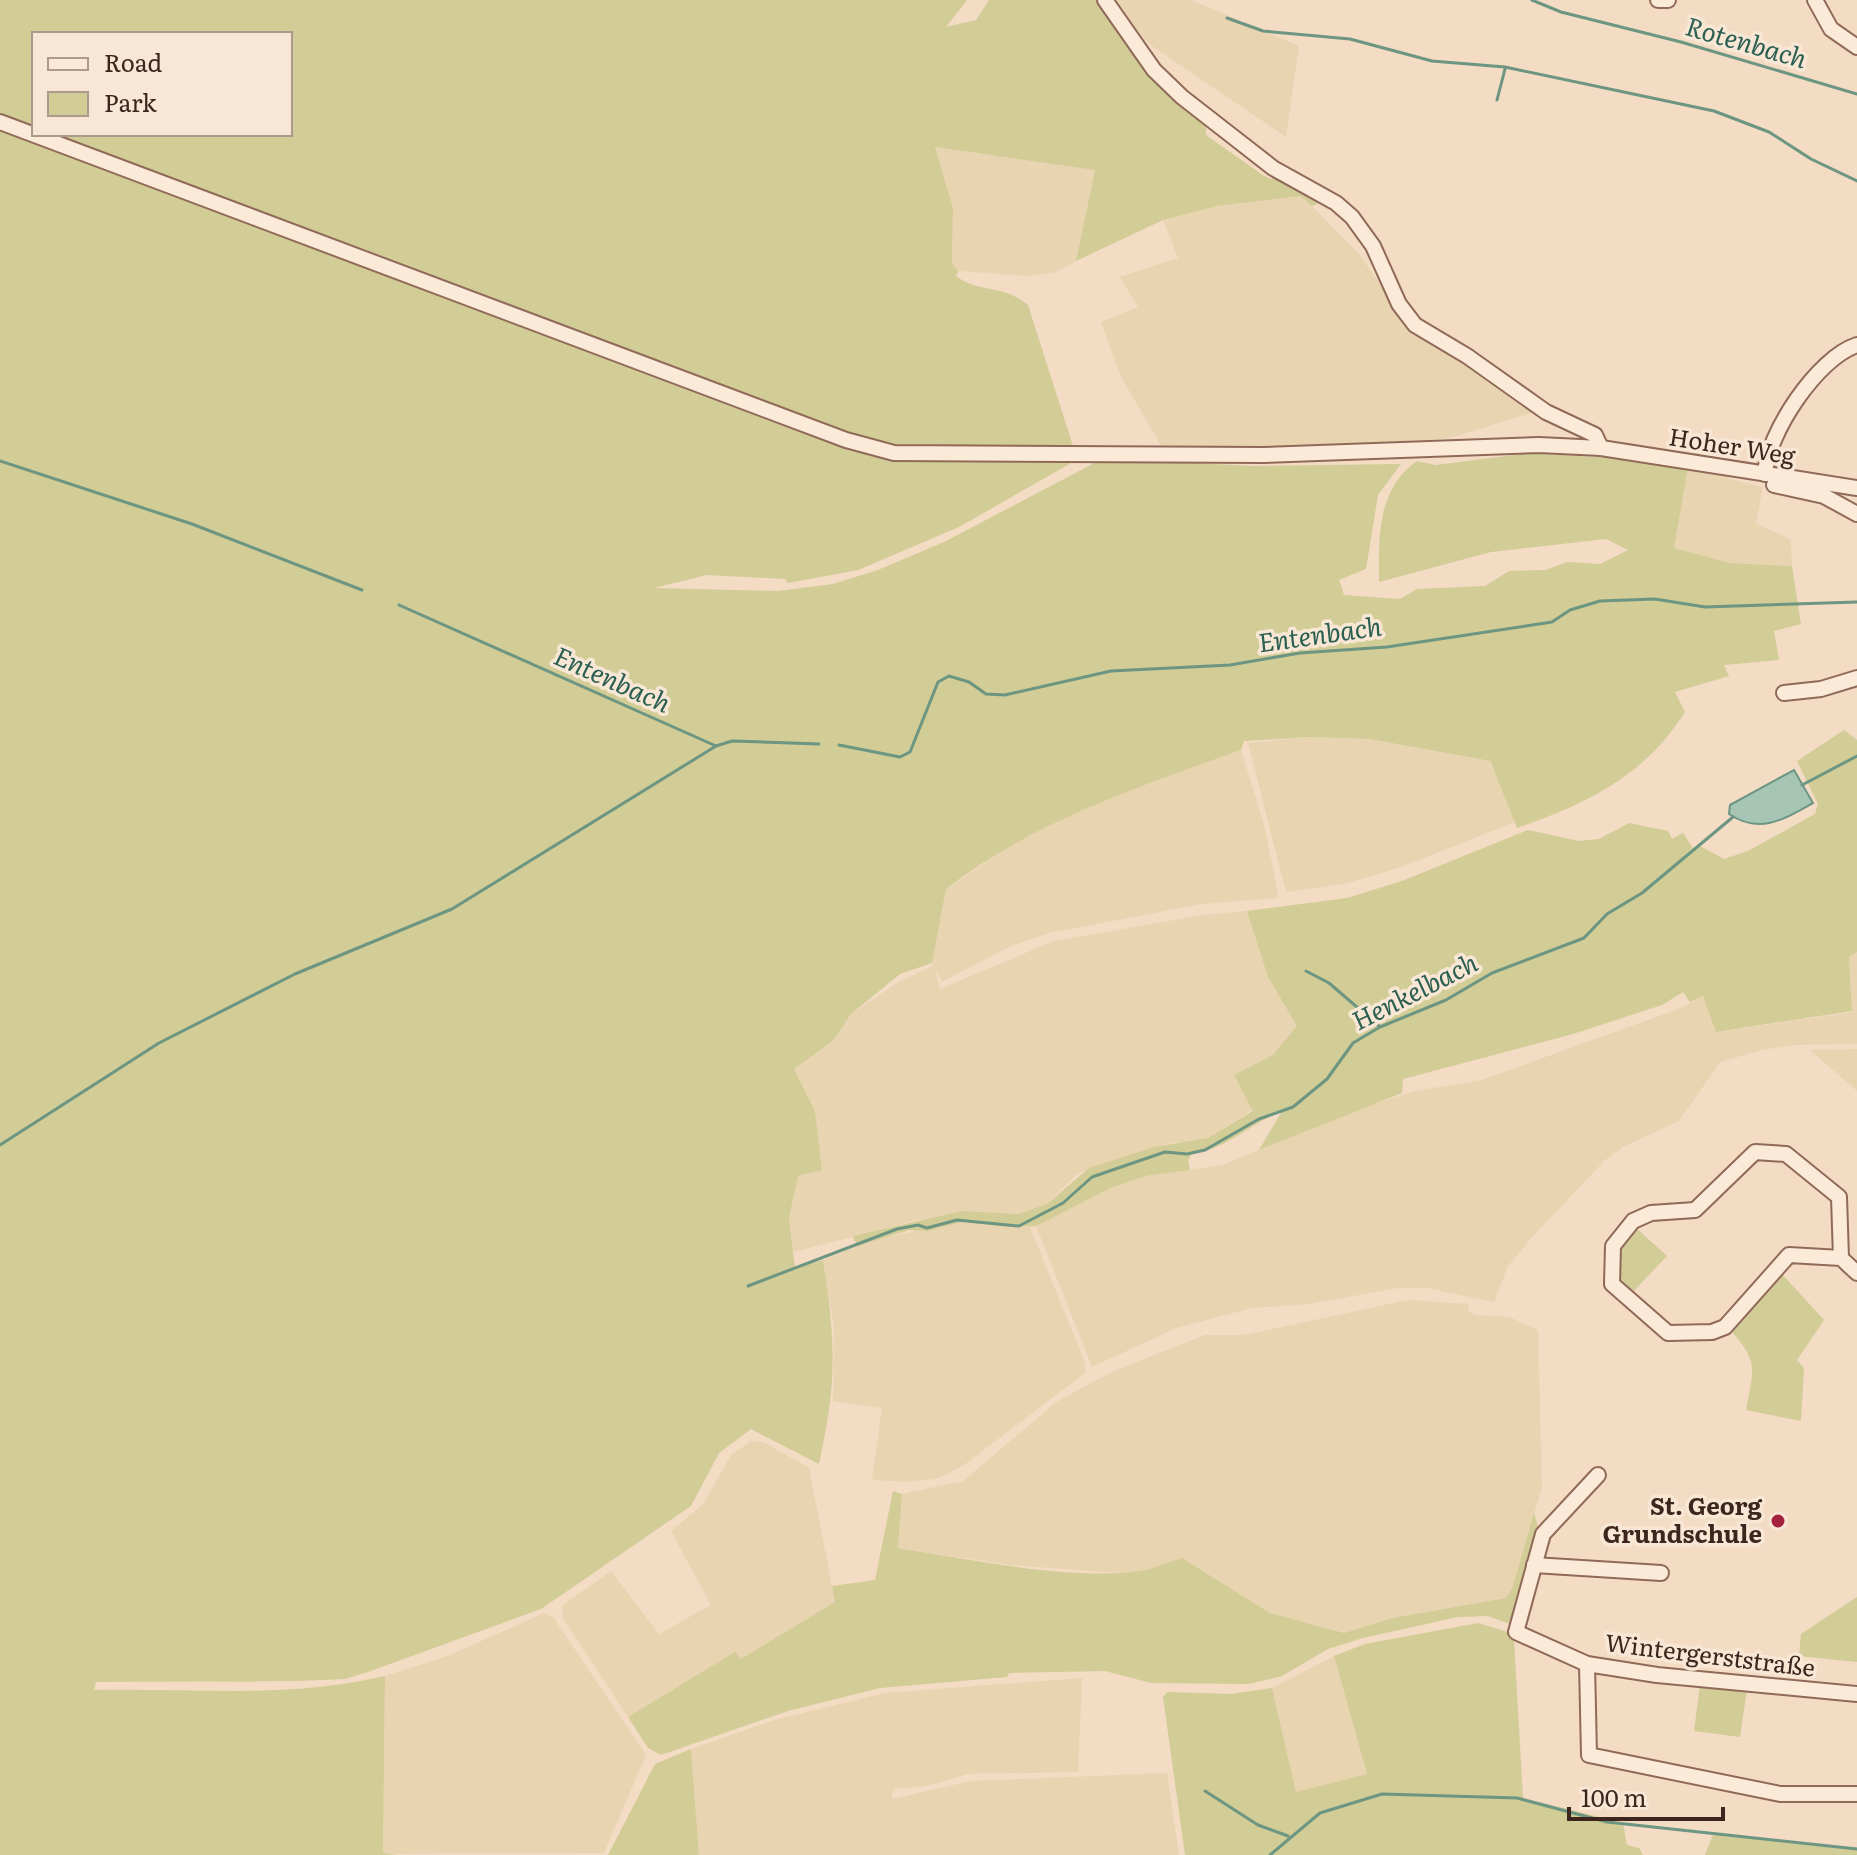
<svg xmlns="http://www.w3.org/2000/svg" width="1857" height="1855" font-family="Literata,serif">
<rect width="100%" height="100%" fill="#f3dbc4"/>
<g fill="#e9d4b1">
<path d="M 1112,0 L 1191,0 L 1299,46 L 1286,137 L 1149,44 Z"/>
<path d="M 935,147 L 1095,170 L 1076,261 L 1054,273 L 1027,276 L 958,271 L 952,264 L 953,208 Z"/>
<path d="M 1302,196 L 1359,254 L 1400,312 L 1541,410 L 1450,438 L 1386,446 L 1162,447 L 1120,375 L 1101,322 L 1138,307 L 1120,277 L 1178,258 L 1163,220 L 1217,206 Z"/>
<path d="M 1688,468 L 1723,473 L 1729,479 L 1763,487 L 1756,523 L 1791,540 L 1792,566 L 1730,563 L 1674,548 Z"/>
<path d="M 1310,737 L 1369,739 L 1489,761 L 1515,822 L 1401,867 L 1344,884 L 1286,892 L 1248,743 Z"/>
<path d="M 1241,750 L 1264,824 L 1279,898 L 1202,904 L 1049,933 L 1009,947 L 942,982 L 932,963 L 946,889 L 1011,845 L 1095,802 Z"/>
<path d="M 1247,911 L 1268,977 L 1297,1026 L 1273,1056 L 1234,1075 L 1253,1110 L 1208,1138 L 1193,1143 L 1173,1142 L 1078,1173 L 1047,1204 L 1018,1214 L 922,1219 L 794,1252 L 789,1218 L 798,1176 L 822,1170 L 815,1111 L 793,1069 L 834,1040 L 850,1015 L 897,983 L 934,965 L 940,989 L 1054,941 L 1203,915 Z"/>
<path d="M 1857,952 L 1857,1044 L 1795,1045 L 1761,1050 L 1720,1062 L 1679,1121 L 1623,1147 L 1604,1161 L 1535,1234 L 1508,1266 L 1494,1302 L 1427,1288 L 1398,1288 L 1309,1304 L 1252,1308 L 1176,1328 L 1092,1367 L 1036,1226 L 1113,1187 L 1146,1176 L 1223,1165 L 1347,1113 L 1415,1091 L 1482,1080 L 1681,1008 L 1703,996 L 1717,1032 L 1852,1012 L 1849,957 Z"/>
<path d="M 1857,1049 L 1857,1091 L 1810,1050 Z"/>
<path d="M 962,1222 L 1030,1227 L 1085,1363 L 1085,1373 L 964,1465 L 939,1478 L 908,1482 L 872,1480 L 882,1408 L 833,1401 L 834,1327 L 823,1260 L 875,1239 Z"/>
<path d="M 1408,1300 L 1469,1304 L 1468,1311 L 1476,1315 L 1509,1317 L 1538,1330 L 1542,1487 L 1512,1589 L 1506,1598 L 1392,1618 L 1344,1633 L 1270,1613 L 1182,1558 L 1144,1571 L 1118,1573 L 1009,1565 L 898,1548 L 902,1494 L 963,1481 L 1059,1400 L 1116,1370 L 1205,1335 L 1244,1335 Z"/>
<path d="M 751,1441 L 764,1442 L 809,1468 L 835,1602 L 741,1660 L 735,1653 L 628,1717 L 562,1617 L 563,1605 L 611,1571 L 659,1634 L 711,1605 L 671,1531 L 703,1504 L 731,1455 Z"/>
<path d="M 544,1613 L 553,1617 L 646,1755 L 604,1853 L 383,1854 L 385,1676 L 450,1655 Z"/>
<path d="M 1334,1656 L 1367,1774 L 1296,1792 L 1272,1688 Z"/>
<path d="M 1082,1678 L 1078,1772 L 968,1774 L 927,1786 L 893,1789 L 892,1799 L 971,1781 L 1167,1773 L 1179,1855 L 699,1855 L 691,1749 L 774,1720 L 885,1693 Z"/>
</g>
<g fill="#d2cc96" fill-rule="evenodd">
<path d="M 0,0 L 967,0 L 946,27 L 976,20 L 989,0 L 1100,0 L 1206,124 L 1206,135 L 1264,176 L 1271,179 L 1280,174 L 1325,200 L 1312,206 L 1301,196 L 1217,206 L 1163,220 L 1076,261 L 1095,170 L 935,147 L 953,208 L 952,263 L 958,271 L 956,276 C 980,294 1001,283 1028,305 L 1073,446 L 864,451 L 1078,459 L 959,527 L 858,570 L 788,583 L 785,579 L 707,575 L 654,588 L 778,591 L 833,584 L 878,570 L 946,541 L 1104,458 L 1253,466 L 1401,464 L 1378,495 L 1366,569 L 1339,580 L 1344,595 L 1400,599 L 1417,589 L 1485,586 L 1509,571 L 1546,570 L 1567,562 L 1600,564 L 1628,550 L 1606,539 L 1491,552 L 1379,582 C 1379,538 1376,490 1417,461 L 1436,465 L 1530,453 L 1594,457 L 1595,453 L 1688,468 L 1674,548 L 1730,563 L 1792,566 L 1801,624 L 1774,631 L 1779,660 L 1724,665 L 1729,676 L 1675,692 L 1685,712 C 1645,776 1586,804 1517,828 L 1490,761 L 1369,739 L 1310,737 L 1244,741 L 1241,750 C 1138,787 1034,821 946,889 L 932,963 L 900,974 L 850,1015 L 834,1040 L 794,1069 L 815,1111 L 822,1170 L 798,1176 L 789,1218 L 795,1268 L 823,1260 C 836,1341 837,1383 819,1464 L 751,1429 L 719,1453 L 691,1506 L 541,1609 L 368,1672 L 345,1679 L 296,1681 L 96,1682 L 94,1690 C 194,1688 287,1699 385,1676 L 383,1853 L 397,1855 L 0,1855 ZM 34,34 L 290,34 L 290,134 L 34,134 Z"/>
<path d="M 1844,730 L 1857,740 L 1857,952 L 1849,957 L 1852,1011 L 1716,1032 L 1703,996 L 1690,1002 L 1683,992 L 1662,1005 L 1573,1034 L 1403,1079 L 1402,1093 L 1259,1150 L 1282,1111 C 1250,1124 1227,1149 1192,1154 L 1188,1160 L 1190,1170 L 1146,1176 L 1113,1187 L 1036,1226 L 1007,1227 L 962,1222 L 927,1231 L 909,1230 L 857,1246 L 853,1236 L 962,1211 L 1018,1214 L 1047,1204 L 1089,1168 L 1154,1147 L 1208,1138 L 1253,1111 L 1234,1075 L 1273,1055 L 1297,1026 L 1268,977 L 1247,911 L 1347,898 L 1402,881 L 1528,830 L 1579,841 L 1599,839 L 1629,823 L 1668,831 L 1672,839 L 1683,833 L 1693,848 L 1663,875 L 1700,846 L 1724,859 L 1748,851 L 1815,814 L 1818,804 L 1797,761 Z"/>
<path d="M 1635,1227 L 1667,1256 L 1630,1295 L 1616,1283 L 1617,1248 Z"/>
<path d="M 1780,1272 L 1824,1320 L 1797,1360 L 1804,1368 L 1801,1421 L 1746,1410 C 1754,1366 1759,1363 1729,1328 Z"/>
<path d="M 893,1491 L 902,1494 L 898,1548 C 968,1559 1071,1581 1140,1571 C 1154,1569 1168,1562 1182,1558 L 1270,1613 L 1344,1633 L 1392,1618 L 1506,1598 L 1512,1589 L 1534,1513 L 1539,1530 L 1517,1613 L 1510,1624 L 1488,1616 L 1458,1617 L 1363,1638 L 1328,1649 L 1282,1676 L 1249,1684 L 1151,1683 L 1105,1671 L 1009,1673 L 1007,1677 L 880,1688 L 788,1711 L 661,1755 L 648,1748 L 628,1717 L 735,1652 L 741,1659 L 835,1602 L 832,1586 L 875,1580 Z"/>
<path d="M 1857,1597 L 1857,1662 L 1799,1656 L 1801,1634 Z"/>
<path d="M 1478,1623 L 1508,1632 L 1514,1640 L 1523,1798 L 1623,1823 L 1627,1845 L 1639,1848 L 1643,1855 L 1185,1855 L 1163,1697 L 1167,1692 L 1231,1694 L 1272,1688 L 1296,1792 L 1367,1774 L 1334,1656 L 1365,1644 Z"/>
<path d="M 1700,1685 L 1747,1689 L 1740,1737 L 1694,1731 Z"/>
<path d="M 691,1749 L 699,1855 L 608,1855 L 655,1764 Z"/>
<path d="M 1713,1835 L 1857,1848 L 1857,1855 L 1705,1855 Z"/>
</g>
<path fill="#a6c5b5" stroke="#6c9582" stroke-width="2" d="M 1794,770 L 1813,803 C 1784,819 1760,835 1729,814 L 1730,805 Z"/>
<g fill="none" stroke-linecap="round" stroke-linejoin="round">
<g stroke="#6c9582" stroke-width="3">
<path d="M 1532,0 L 1561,12 L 1681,42 L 1857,94"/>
<path d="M 1227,18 L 1263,31 L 1350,39 L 1432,61 L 1505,67 L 1714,111 L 1769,132 L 1811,159 L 1857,181"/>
<path d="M 1497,100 L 1505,69"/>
<path d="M 0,461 L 192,524 L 362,590"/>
<path d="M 399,605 L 716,746 L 732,741 L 819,744"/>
<path d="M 839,745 L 900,757 L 910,752 L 938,682 L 949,676 L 969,682 L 986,694 L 1005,695 L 1111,671 L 1230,665 L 1300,653 L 1387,647 L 1552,622 L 1570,610 L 1600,601 L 1655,599 L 1705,607 L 1857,602"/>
<path d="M 1802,785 L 1857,756"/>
<path d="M 1306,971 L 1329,983 L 1379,1026"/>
<path d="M 0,1145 L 159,1043 L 295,974 L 452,909 L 716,746"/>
<path d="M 748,1286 L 897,1229 L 918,1225 L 927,1228 L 957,1220 L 1019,1226 L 1063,1203 L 1092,1177 L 1165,1152 L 1187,1154 L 1205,1150 L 1259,1119 L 1293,1107 L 1327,1079 L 1353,1043 L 1380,1027 L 1446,1000 L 1492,973 L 1584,938 L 1607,914 L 1642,893 L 1733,817"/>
<path d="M 1205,1791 L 1258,1825 L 1288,1836"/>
<path d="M 1270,1855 L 1320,1813 L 1382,1794 L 1517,1798 L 1607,1822 L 1857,1849"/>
</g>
<g stroke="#906a58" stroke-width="18">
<g id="minor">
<path d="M 1105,0 L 1154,70 L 1182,97 L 1273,168 L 1336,203 L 1352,217 L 1373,246 L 1399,304 L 1415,325 L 1467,356 L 1546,412 L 1595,435 L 1601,448"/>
<path d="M 1658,0 L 1668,0"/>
<path d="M 1815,0 L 1831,29 L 1857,47"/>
<path d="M 0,122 L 846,440 L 894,453 L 1263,455 L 1539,445 L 1601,448 L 1857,488"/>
<path d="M 1765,474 C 1767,434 1817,358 1857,345"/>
<path d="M 1774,485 L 1824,496 L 1857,514"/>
<path d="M 1784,693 L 1821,689 L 1857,678"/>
<path d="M 1841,1258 L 1839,1197 L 1786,1154 L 1755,1152 L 1695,1210 L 1651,1213 L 1633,1221 L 1613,1246 L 1612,1284 L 1668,1333 L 1712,1332 L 1725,1327 L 1789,1255 L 1841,1258 L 1857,1273"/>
<path d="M 1598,1475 L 1543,1534 L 1516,1632 L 1587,1664 L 1657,1675 L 1857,1694"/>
<path d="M 1534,1565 L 1661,1573"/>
<path d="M 1587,1664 L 1589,1755 L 1780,1794 L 1857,1794"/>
</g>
</g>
<use href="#minor" stroke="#fcead9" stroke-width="14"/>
</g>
<circle fill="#a5223f" stroke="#f9e7d5" stroke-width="3" cx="1778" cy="1521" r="8"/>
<g text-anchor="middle" stroke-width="7" stroke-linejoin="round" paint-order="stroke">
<g font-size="24" fill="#3e261e" stroke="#f9e7d5">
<text transform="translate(1732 447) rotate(9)" y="8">Hoher Weg</text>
<text transform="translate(1710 1656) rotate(7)" y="8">Wintergerststraße</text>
</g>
<g font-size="24" font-weight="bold" fill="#3e261e" stroke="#f9e7d5" text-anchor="end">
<text x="1762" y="1515">St. Georg<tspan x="1762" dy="28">Grundschule</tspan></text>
</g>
<g font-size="26" font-style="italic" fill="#2b5f51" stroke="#f9e7d5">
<text transform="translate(1746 43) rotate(16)" y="9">Rotenbach</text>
<text transform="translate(1320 635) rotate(-8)" y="9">Entenbach</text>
<text transform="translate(612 680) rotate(24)" y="9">Entenbach</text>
<text transform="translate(1415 992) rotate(-27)" y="9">Henkelbach</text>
</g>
</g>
<rect x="32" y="32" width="260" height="104" fill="#f9e7d5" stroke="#ae9a8c" stroke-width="2"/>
<rect x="48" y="58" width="40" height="12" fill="#fcead9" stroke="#ae9a8c" stroke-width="2"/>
<text x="104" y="72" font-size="24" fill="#3e261e">Road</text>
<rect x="48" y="92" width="40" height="24" fill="#d2cc96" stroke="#ae9a8c" stroke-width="2"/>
<text x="104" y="112" font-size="24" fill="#3e261e">Park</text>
<path d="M1569 1807v12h154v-12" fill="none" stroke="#3e261e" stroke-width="4"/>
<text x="1581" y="1807" font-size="24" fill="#3e261e" stroke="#f9e7d5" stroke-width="6" paint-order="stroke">100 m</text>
</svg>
